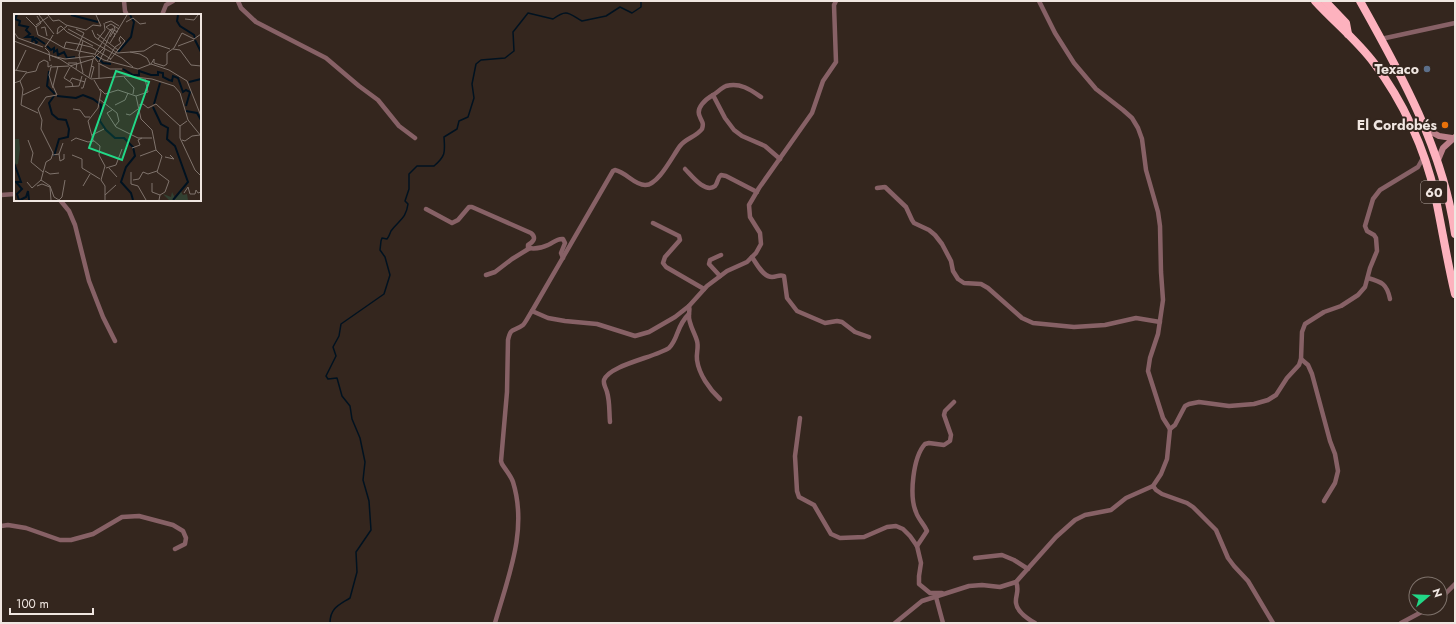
<svg xmlns="http://www.w3.org/2000/svg" width="1456" height="624" font-family="Jost,sans-serif">
<rect width="100%" height="100%" fill="#34261e"/>
<g fill="none" stroke-linecap="round" stroke-linejoin="round">
<path stroke="#001220" stroke-width="1.5" d="M 330,623 C 330,608 339,605 350,598 L 357,572 L 356,552 L 371,530 L 369,501 L 363,480 L 365,462 L 360,438 L 352,419 L 350,406 L 342,396 L 337,378 L 328,379 L 326,376 L 336,356 L 333,347 L 339,336 L 341,324 L 384,294 L 390,275 L 385,257 L 380,250 L 381,241 L 382,238 L 387,239 C 389,237 390,233 391,231 C 399,220 406,219 408,204 L 405,201 L 409,189 L 409,174 L 417,166 L 434,166 C 446,156 445,152 444,137 L 457,129 L 459,121 L 468,117 L 474,98 L 472,84 L 476,64 L 481,60 L 505,58 L 514,51 L 513,32 L 528,13 L 553,19 C 567,9 568,13 582,21 L 606,16 L 620,7 L 632,13 L 641,7 L 641,1"/>
<g stroke="#876166" stroke-width="4.5">
<path d="M 124,1 L 125,11 L 127,15"/>
<path d="M 238,1 L 241,8 L 256,22 L 326,58 L 359,86 L 378,100 L 399,126 L 415,138"/>
<path d="M 162,15 L 166,5 L 173,1"/>
<path d="M 1381,39 L 1455,23"/>
<path d="M 713,95 C 717,93 721,88 726,86 C 740,82 751,90 761,97"/>
<path d="M 685,169 C 691,175 705,194 715,186 C 718,183 717,178 721,175 L 726,176 L 757,192"/>
<path d="M 877,188 L 885,187 L 906,207 L 912,220 L 914,223 L 929,230 L 935,235 L 942,244 L 951,261 L 953,271 L 958,279 L 964,283 L 981,284 L 988,288 L 1022,318 L 1033,323 L 1074,327 L 1105,325 L 1136,318 L 1160,322"/>
<path d="M 1,195 L 15,194"/>
<path d="M 60,200 L 69,211 L 75,225 L 89,281 L 103,317 L 115,341"/>
<path d="M 426,209 L 452,223 L 458,220 L 469,207 L 472,207 L 531,233 C 537,238 533,242 528,245 L 528,248 C 535,249 542,248 548,245 C 553,243 557,238 563,239 L 565,243 L 561,253 L 563,258"/>
<path d="M 653,223 L 679,236 L 680,240 L 665,257 L 663,263 L 666,267 L 704,289"/>
<path d="M 752,257 C 756,263 763,277 772,277 C 777,277 779,274 784,276 L 787,298 L 797,311 L 825,323 L 837,321 L 842,322 L 855,332 L 869,337"/>
<path d="M 486,275 L 495,272 L 512,259 L 530,248"/>
<path d="M 720,276 L 709,264 L 710,260 L 721,255"/>
<path d="M 1368,278 C 1382,282 1387,284 1390,299"/>
<path d="M 689,306 C 690,310 689,311 689,315 C 688,323 695,333 697,341 C 699,347 696,353 697,360 C 699,374 709,389 720,399"/>
<path d="M 532,311 L 548,318 L 565,321 L 597,324 L 635,336 L 649,332 L 675,317 L 689,306 L 707,286 L 727,271 L 747,262 L 756,253 L 761,244 L 760,233 L 750,217 L 749,205 L 759,188 L 812,113 L 823,81 L 836,62 L 834,5 L 836,1"/>
<path d="M 1301,359 L 1308,365 L 1312,374 L 1330,441 L 1335,454 L 1338,471 L 1335,483 L 1324,501"/>
<path d="M 800,418 L 795,456 L 797,491 L 799,497 L 814,505 L 831,534 L 840,538 L 864,537 L 887,527 L 896,526 L 903,529 L 910,536 L 917,546 L 921,563 L 919,576 L 919,584 L 930,593 L 942,593"/>
<path d="M 610,422 C 609,412 610,402 607,392 C 606,388 603,384 604,380 C 609,365 656,357 669,348 C 679,338 676,326 689,314"/>
<path d="M 1170,429 L 1175,425 L 1185,406 L 1189,404 L 1199,402 L 1229,406 L 1254,404 L 1268,400 L 1276,395 L 1287,378 L 1299,365 L 1301,359 L 1302,332 L 1305,324 L 1324,312 L 1341,306 L 1358,295 L 1365,287 L 1370,268 L 1377,251 L 1376,238 L 1374,235 L 1367,231 L 1365,226 L 1373,199 L 1380,190 L 1418,167 L 1423,158"/>
<path d="M 1153,486 L 1156,490 L 1162,494 L 1187,503 L 1193,507 L 1216,530 L 1228,558 L 1234,566 L 1248,581 L 1273,623"/>
<path d="M 1,526 L 8,525 L 26,528 L 60,540 L 71,540 L 93,534 L 122,517 L 139,516 L 173,525 L 183,531 L 186,538 L 185,544 L 175,549"/>
<path d="M 917,546 L 927,531 C 924,524 918,519 916,512 C 909,496 913,457 925,444 L 929,443 L 944,445 L 950,441 L 951,435 L 944,415 L 945,411 L 954,402"/>
<path d="M 975,558 L 1002,555 L 1014,560 L 1028,569"/>
<path d="M 1016,582 C 1020,591 1015,595 1016,603 C 1017,612 1028,619 1035,623"/>
<path d="M 936,597 L 943,623"/>
<path d="M 1440,599 L 1455,584"/>
<path d="M 495,623 C 508,577 528,530 513,482 C 511,476 505,469 502,464 L 501,461 L 507,392 L 508,340 C 511,326 514,332 523,325 C 526,322 529,315 532,311 L 613,171 L 615,170 C 626,172 634,185 645,185 C 658,186 673,155 680,146 C 686,138 696,137 702,129 C 704,123 702,122 700,117 C 695,108 706,99 713,95 L 725,118 L 734,130 L 742,136 L 765,146 L 780,159"/>
<path d="M 895,623 L 922,601 L 969,586 L 982,585 L 1000,587 L 1016,582 L 1056,537 L 1075,520 L 1085,515 L 1111,510 L 1126,498 L 1153,486 L 1161,474 L 1167,459 L 1170,429 L 1163,418 L 1148,371 L 1150,358 L 1158,334 L 1163,300 L 1161,272 L 1160,226 L 1158,212 L 1146,170 L 1142,139 L 1138,128 L 1132,118 L 1123,110 L 1096,89 L 1074,63 L 1055,33 L 1039,1"/>
<path d="M 1401,623 L 1429,608"/>
</g>
<g stroke="#bb7f88" stroke-width="6">
<path d="M 1426,129 L 1439,136 L 1452,138"/>
<path d="M 1438,160 L 1443,148 L 1455,137"/>
</g>
<g stroke="#fdb2be" stroke-width="8">
<path d="M 1315,1 C 1334,22 1357,40 1374,63 C 1403,101 1425,149 1435,195 C 1442,228 1447,261 1455,294"/>
<path d="M 1325,1 L 1346,23 L 1348,34"/>
<path d="M 1360,1 C 1401,74 1443,149 1455,234"/>
</g>
</g>
<circle fill="#5c6f8a" stroke="#34261e" stroke-width="1.5" cx="1427" cy="69" r="4"/>
<circle fill="#e8710a" stroke="#34261e" stroke-width="1.5" cx="1445" cy="125" r="4"/>
<g text-anchor="middle" stroke-width="4" stroke-linejoin="round" paint-order="stroke">
<rect fill="#34261e" stroke="#b8aca6" stroke-width="1" x="1421" y="181" width="26" height="22" rx="3"/>
<g font-size="13" font-weight="bold" fill="#f0e6e1">
<text x="1434" y="197">60</text>
</g>
<g font-size="14" font-weight="bold" fill="#f0e6e1" stroke="#34261e" text-anchor="end">
<text x="1419" y="74">Texaco</text>
<text x="1437" y="130">El Cordobés</text>
</g>
</g>
<g transform="translate(14 14)">
<rect width="187" height="187" fill="#34261e"/>
<path d="M 1,125 L 5,125 L 6,135 L 4,150 L 0,151 Z" fill="#324031"/>
<path d="M 166,176 L 169,181 L 173,180 L 174,186 L 155,186 L 149,180 L 157,183 L 158,178 L 161,184 Z" fill="#324031"/>
<path fill="none" stroke="#001220" stroke-width="2" d="M 3,1 L 1,5 L 6,7 L 5,11 L 14,13 L 12,16 L 16,20 L 12,23 L 19,23 L 18,28M 57,1 L 84,8M 164,1 L 163,7 L 166,12 L 180,21 L 181,24M 181,26 L 187,38M 21,30 L 23,28 L 19,25 L 22,24 L 31,30M 33,32 L 37,36 L 40,34 L 40,38 L 43,36 L 44,41 L 50,38 L 53,44 L 61,43M 104,38 L 117,23 L 120,8 L 116,1M 82,42 L 89,49 L 97,50M 109,55 L 119,61 L 125,61 L 125,57 L 137,61 L 144,61 L 144,58 L 149,59 L 149,63 L 155,66 L 158,67 L 159,62 L 164,64 L 169,78 L 172,76 L 176,78 L 172,92M 35,57 L 33,72 L 41,80M 175,68 L 187,65M 43,82 L 62,84 L 69,81 L 79,85 L 87,91 L 86,107 L 92,116 L 101,124 L 110,124 L 119,133 L 121,142 L 112,153 L 107,168 L 117,179 L 119,186M 140,90 L 146,69M 139,93 L 147,110 L 154,114 L 153,125 L 161,132 L 174,168 L 159,186M 172,97 L 183,99 L 187,106M 40,142 L 45,125 L 54,123 L 55,115 L 52,106 L 44,105 L 38,100 L 35,89 L 40,82M 0,149 L 7,168 L 2,168 L 8,175 L 3,180 L 5,186M 6,186 L 12,183 L 14,177 L 15,186"/>
<path fill="none" stroke="#7f736c" stroke-width="1" d="M 25,1 L 40,20M 34,1 L 39,7 L 45,6 L 52,11M 12,3 L 22,13 L 27,9 L 23,2M 171,5 L 180,6 L 184,1M 112,8 L 119,4 L 126,10 L 132,9M 91,9 L 97,7 L 105,12M 22,11 L 34,3M 52,11 L 72,16 L 79,11 L 87,12 L 82,1M 22,13 L 24,21 L 36,26 L 39,21M 27,14 L 31,13 L 33,22M 54,15 L 108,44 L 119,53M 78,16 L 81,23 L 103,39 L 130,37 L 141,30 L 156,35M 0,18 L 4,24 L 29,33M 43,20 L 44,14 L 47,12 L 53,18 L 79,32M 43,20 L 53,12M 83,20 L 104,36M 96,23 L 101,15 L 100,12M 100,23 L 101,20 L 92,13 L 97,10 L 105,15M 84,25 L 91,16 L 90,9M 0,27 L 46,45 L 77,65 L 112,62 L 138,65 L 160,72 L 166,79 L 174,106 L 187,122M 96,29 L 113,1M 164,32 L 180,26M 31,33 L 36,26 L 50,34 L 80,40 L 90,46 L 124,55 L 137,50 L 140,45 L 140,49 L 150,52 L 153,50 L 153,39 L 160,34 L 168,19 L 180,25 L 187,20M 101,33 L 107,29 L 105,26 L 106,23M 31,34 L 35,38 L 36,47M 50,34 L 52,28 L 64,30 L 77,33 L 97,45M 159,35 L 166,36 L 177,51 L 187,52M 62,37 L 70,19 L 62,15M 116,38 L 126,40 L 133,44 L 136,50M 81,40 L 97,15 L 104,18M 38,42 L 51,45 L 79,42 L 84,48M 96,46 L 111,27 L 106,22M 93,47 L 101,33M 85,48 L 91,35M 54,49 L 63,49 L 62,55M 84,49 L 96,55 L 108,55M 85,50 L 85,64M 137,50 L 155,56 L 173,67 L 187,102M 44,52 L 39,72 L 43,81 L 32,83 L 24,95 L 28,106 L 27,115 L 39,139 L 37,145 L 32,148 L 27,166 L 36,172 L 40,183 L 45,186M 56,52 L 79,45M 77,52 L 80,53 L 77,64M 37,53 L 35,61 L 39,74M 37,53 L 55,52M 0,56 L 13,58M 2,57 L 12,36M 69,59 L 65,41 L 69,27M 75,63 L 79,45 L 90,34 L 99,14M 110,63 L 120,74 L 119,80M 50,64 L 58,69 L 59,73M 50,64 L 56,53M 80,66 L 87,78 L 84,94 L 74,107 L 79,126 L 86,132 L 85,141 L 91,152 L 87,166 L 91,172 L 91,186M 6,67 L 9,75 L 7,91 L 24,99M 56,67 L 58,64 L 71,68M 0,69 L 6,67 L 12,59 L 22,57 L 25,49 L 30,46 L 34,48 L 34,53 L 38,51M 51,73 L 65,72 L 68,62M 67,74 L 69,74 L 72,64M 86,75 L 91,80 L 104,76 L 122,82 L 127,105 L 138,116 L 142,136 L 148,142 L 143,158 L 155,167 L 151,178 L 146,181 L 145,186M 9,81 L 26,73M 122,82 L 134,78 L 131,65M 85,85 L 103,99 L 105,107 L 101,112M 101,91 L 111,86 L 114,79M 125,91 L 129,90 L 134,94 L 142,90 L 166,112M 59,95 L 66,96 L 71,103 L 76,103M 98,96 L 93,99 L 102,113 L 124,124 L 138,124M 112,100 L 116,101 L 124,95M 173,107 L 166,112 L 166,124 L 181,156 L 187,162M 78,121 L 90,115M 14,126 L 19,139 L 17,148 L 29,158M 168,126 L 171,127 L 178,122 L 186,121M 57,127 L 62,124 L 74,128 L 80,127M 118,134 L 126,131 L 124,126 L 128,124M 45,140 L 46,147 L 50,145 L 50,140M 39,141 L 45,140 L 49,129M 58,141 L 68,145 L 68,154 L 86,165M 126,142 L 142,136M 151,143 L 160,145 L 156,141M 92,154 L 102,151 L 108,135M 95,154 L 103,163M 31,157 L 36,160 L 45,159M 117,158 L 117,170 L 124,172 L 132,186M 119,166 L 125,165 L 129,158 L 134,160 L 143,157M 13,168 L 18,174 L 27,166M 138,169 L 138,178 L 146,181M 23,172 L 28,170 L 36,173 L 37,186M 69,172 L 76,160M 170,179 L 174,173 L 176,180 L 181,180 L 182,176 L 184,179 L 187,178M 91,181 L 102,171M 45,186 L 48,183 L 51,166"/>
<path fill="#22d887" fill-opacity="0.15" stroke="#22d887" stroke-width="2" d="M 102,57 L 135,68 L 108,146 L 75,134 Z"/>
<rect width="187" height="187" fill="none" stroke="#f0e6e1" stroke-width="2"/>
</g>
<rect width="1456" height="624" fill="none" stroke="#f0e6e1" stroke-width="4"/>
<g transform="translate(1428 596) rotate(71)"><circle r="19" fill="#34261e" stroke="#7f736c"/>
<path d="M0-3L7 15L0 10L-7 15Z" fill="#22d887"/>
<text y="-6" font-size="11" font-weight="bold" text-anchor="middle" fill="#f0e6e1">N</text>
</g>
<path d="M10 608v6h83v-6" fill="none" stroke="#f0e6e1" stroke-width="2"/>
<text x="16" y="608" font-size="12" fill="#f0e6e1" stroke="#34261e" stroke-width="3" paint-order="stroke">100 m</text>
</svg>
